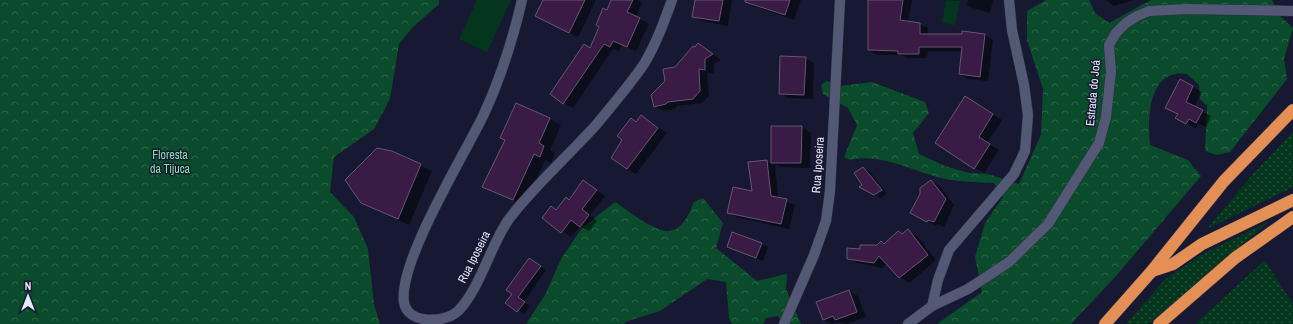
<svg xmlns="http://www.w3.org/2000/svg" width="1293" height="324" font-family="'Archivo Narrow',sans-serif">
<defs>
<pattern id="grass-dots" width="8" height="8" patternUnits="userSpaceOnUse"><rect width="8" height="8" fill="#03361d"/><path d="M2 2h.1M6 6h.1" fill="none" stroke="#28533f" stroke-width="1.8" stroke-linecap="round"/></pattern>
<pattern id="forest-crowns" width="20" height="18" patternUnits="userSpaceOnUse"><rect width="20" height="18" fill="#094b2b"/><path d="M2 6a3 3 0 1 1 6 0M12 15a3 3 0 1 1 6 0" fill="none" stroke="#2d654a"/></pattern>
</defs>
<rect width="100%" height="100%" fill="#161931"/>
<g fill="url(#grass-dots)">
<path d="M 1293,132 L 1293,187 L 1207,229 L 1254,173 Z"/>
<path d="M 1270,221 L 1149,324 L 1126,324 L 1165,279 L 1204,253 Z"/>
<path d="M 1265,260 L 1293,304 L 1293,324 L 1195,324 Z"/>
</g>
<g fill="url(#forest-crowns)">
<path d="M 0,0 L 439,0 L 439,4 L 412,28 L 399,44 L 390,99 L 374,129 L 334,157 L 330,192 L 354,217 L 368,249 L 374,304 L 380,324 L 0,324 Z"/>
<path d="M 1046,0 L 1089,0 L 1095,13 L 1109,23 L 1151,0 L 1272,0 L 1280,16 L 1293,28 L 1284,59 L 1287,79 L 1230,152 L 1217,155 L 1205,151 L 1207,106 L 1200,99 L 1199,85 L 1187,74 C 1183,74 1178,73 1175,74 C 1147,80 1148,123 1150,145 L 1188,160 L 1201,176 L 1116,276 L 1071,324 L 937,324 L 982,292 L 975,257 L 985,223 L 1003,197 L 994,183 C 979,182 965,182 951,180 C 918,175 884,152 850,160 L 844,157 L 857,125 L 848,108 L 823,94 L 821,85 L 827,81 L 840,86 L 872,82 L 925,102 L 929,113 L 913,133 L 919,154 L 945,166 L 969,173 L 988,174 L 1019,184 L 1041,135 L 1043,89 L 1027,40 L 1027,11 Z"/>
<path d="M 703,198 L 723,223 L 716,248 L 757,281 L 787,274 L 786,289 L 801,324 L 783,324 L 778,316 L 766,318 L 763,324 L 732,324 L 729,318 L 726,282 L 707,279 L 660,311 L 628,321 L 623,324 L 526,324 L 545,295 L 561,259 L 582,228 L 615,202 C 627,210 655,232 668,231 C 682,231 689,214 694,202 Z"/>
</g>
<g fill="#03361d">
<path d="M 477,0 L 511,0 L 487,52 L 459,39 Z"/>
<path d="M 946,0 L 960,1 L 955,25 L 942,23 Z"/>
</g>
<g fill="#0007">
<path d="M 544,0 L 596,0 L 578,37 L 536,16 Z"/>
<path d="M 613,0 L 637,0 L 642,3 L 636,17 L 649,24 L 636,51 L 622,45 L 619,51 L 613,49 L 573,108 L 564,103 Z"/>
<path d="M 696,0 L 732,0 L 728,26 L 702,21 L 693,16 Z"/>
<path d="M 748,0 L 801,0 L 794,20 L 756,7 L 747,2 Z"/>
<path d="M 870,0 L 912,0 L 908,22 L 919,24 L 928,28 L 928,35 L 962,36 L 963,32 L 985,35 L 993,40 L 988,81 L 968,79 L 960,74 L 963,51 L 928,51 L 927,58 L 907,58 L 901,55 L 877,55 L 869,50 Z"/>
<path d="M 968,0 L 993,0 L 990,13 L 973,8 L 967,5 Z"/>
<path d="M 1106,0 L 1134,0 L 1114,6 Z"/>
<path d="M 699,44 L 721,60 L 714,64 L 714,74 L 707,73 L 709,96 L 702,103 L 677,106 L 675,109 L 664,111 L 654,106 L 666,81 Z"/>
<path d="M 805,58 L 814,63 L 813,99 L 789,98 L 780,93 Z"/>
<path d="M 1180,81 L 1202,92 L 1194,107 L 1211,116 L 1206,127 L 1198,123 L 1196,128 L 1186,123 L 1178,114 Z"/>
<path d="M 974,103 L 1002,120 L 987,143 L 999,150 L 984,173 L 936,143 Z"/>
<path d="M 642,116 L 667,133 L 636,174 L 627,169 L 637,123 Z"/>
<path d="M 550,119 L 561,125 L 550,150 L 555,153 L 551,163 L 545,160 L 525,206 L 483,186 Z"/>
<path d="M 772,127 L 802,127 L 811,133 L 810,168 L 781,167 L 775,164 L 778,198 L 795,205 L 789,229 L 736,217 L 728,212 L 753,193 L 766,161 L 772,164 Z"/>
<path d="M 392,152 L 432,171 L 409,225 L 362,202 Z"/>
<path d="M 863,168 L 870,172 L 887,193 L 881,198 L 866,190 L 864,185 Z"/>
<path d="M 584,181 L 605,196 L 590,215 L 597,221 L 589,231 L 580,226 L 571,237 L 543,218 L 557,211 L 569,201 Z"/>
<path d="M 931,181 L 940,186 L 954,205 L 944,227 L 937,224 L 936,226 L 920,218 Z"/>
<path d="M 908,231 L 917,236 L 936,260 L 909,283 L 900,277 L 887,263 L 883,268 L 857,263 L 848,258 L 862,250 L 884,245 Z"/>
<path d="M 762,244 L 768,247 L 763,261 L 728,247 Z"/>
<path d="M 535,263 L 546,270 L 524,302 L 530,306 L 524,314 L 507,303 Z"/>
<path d="M 849,291 L 858,296 L 866,317 L 847,324 L 839,322 L 831,324 L 823,319 Z"/>
</g>
<g fill="#391b46" stroke="#675570">
<path d="M 543,0 L 585,0 L 569,33 L 535,16 Z"/>
<path d="M 611,0 L 633,0 L 627,12 L 640,18 L 627,47 L 613,41 L 610,47 L 604,44 L 563,104 L 550,94 L 584,44 L 590,48 L 599,27 L 596,25 L 603,8 L 607,10 Z"/>
<path d="M 695,0 L 723,0 L 719,21 L 692,17 Z"/>
<path d="M 745,0 L 790,0 L 785,15 L 745,2 Z"/>
<path d="M 868,0 L 903,0 L 900,20 L 920,23 L 920,34 L 962,34 L 962,31 L 985,34 L 980,77 L 959,74 L 962,47 L 919,47 L 919,54 L 898,54 L 898,51 L 868,50 Z"/>
<path d="M 698,43 L 713,54 L 705,59 L 705,70 L 699,69 L 700,91 L 693,99 L 668,102 L 666,104 L 654,107 L 651,95 L 665,81 L 663,69 L 675,67 L 693,46 L 695,47 Z"/>
<path d="M 780,56 L 806,57 L 804,95 L 779,94 Z"/>
<path d="M 1180,79 L 1193,86 L 1186,102 L 1203,110 L 1196,123 L 1189,119 L 1186,124 L 1175,118 L 1178,114 L 1165,108 Z"/>
<path d="M 965,96 L 993,114 L 979,137 L 990,144 L 974,169 L 935,143 Z"/>
<path d="M 516,103 L 550,118 L 539,143 L 544,146 L 540,157 L 534,154 L 513,200 L 482,187 L 505,140 L 500,138 Z"/>
<path d="M 641,115 L 658,128 L 627,169 L 611,158 L 622,140 L 617,136 L 631,118 L 636,122 Z"/>
<path d="M 771,126 L 802,126 L 801,163 L 771,163 Z"/>
<path d="M 377,148 L 392,151 L 421,164 L 398,219 L 361,203 L 345,180 Z"/>
<path d="M 767,160 L 771,196 L 787,199 L 781,224 L 727,213 L 733,187 L 752,191 L 748,162 Z"/>
<path d="M 863,167 L 882,190 L 874,195 L 859,187 L 862,185 L 854,173 Z"/>
<path d="M 583,180 L 597,190 L 582,209 L 589,215 L 580,227 L 571,220 L 561,233 L 542,218 L 551,206 L 556,210 L 566,197 L 569,200 Z"/>
<path d="M 931,180 L 946,199 L 934,222 L 928,220 L 927,222 L 910,213 L 920,194 L 920,188 Z"/>
<path d="M 908,229 L 928,255 L 899,278 L 879,256 L 874,263 L 847,259 L 847,248 L 860,249 L 860,245 L 877,245 L 881,241 L 884,244 L 898,231 L 902,234 Z"/>
<path d="M 732,232 L 762,243 L 756,258 L 727,247 Z"/>
<path d="M 529,258 L 541,266 L 518,297 L 525,302 L 517,312 L 505,303 L 512,294 L 506,290 Z"/>
<path d="M 849,290 L 857,312 L 835,320 L 833,316 L 823,320 L 816,302 Z"/>
</g>
<g fill="none" stroke-linecap="round" stroke-linejoin="round">
<g stroke="#313245" stroke-width="11">
<g id="street">
<path d="M 522,0 C 513,39 501,77 484,114 C 465,154 398,262 404,302 C 407,324 444,324 458,311 C 479,291 491,244 509,219 C 535,185 567,157 596,125 C 610,108 632,82 644,64 C 656,44 664,22 672,0"/>
<path d="M 932,306 L 938,280 L 949,250 L 1014,174 L 1025,151 L 1028,115 L 1024,85 L 1012,30 L 1009,0"/>
<path d="M 784,324 L 814,255 L 826,221 L 830,191 L 840,0"/>
<path d="M 908,324 L 932,306 L 968,289 L 1009,262 L 1048,224 L 1099,143 L 1106,117 L 1111,72 L 1109,45 L 1116,33 L 1126,23 L 1137,16 L 1149,11 L 1186,9 L 1293,11"/>
</g>
</g>
<g stroke="#313245" stroke-width="13">
<g id="highway">
<path d="M 1152,271 L 1173,264 L 1202,244 L 1293,200"/>
<path d="M 1105,324 L 1151,272 L 1224,181 L 1293,110"/>
<path d="M 1159,324 L 1235,258 L 1293,217"/>
</g>
</g>
<use href="#street" stroke="#535875" stroke-width="10"/>
<use href="#highway" stroke="#e38f55" stroke-width="12"/>
</g>
<g text-anchor="middle" stroke-width="3" stroke-linejoin="round" paint-order="stroke">
<g font-size="12" fill="#e4e8f9" stroke="#161931">
<text transform="translate(1093 93) rotate(-85)" y="4">Estrada do Joá</text>
<text transform="translate(818 165) rotate(-86)" y="4">Rua Iposeira</text>
<text transform="translate(474 257) rotate(-63)" y="4">Rua Iposeira</text>
</g>
<g font-size="12" fill="#89dfa9" stroke="#161931">
<text x="170" y="159">Floresta<tspan x="170" dy="14">da Tijuca</tspan></text>
</g>
</g>
<g transform="translate(28 296)" stroke="#161931" stroke-width="3" paint-order="stroke">
<path d="M0-3L7 15L0 10L-7 15Z" fill="#e4e8f9"/>
<text y="-6" font-size="11" font-weight="bold" text-anchor="middle" fill="#e4e8f9">N</text>
</g>
</svg>
